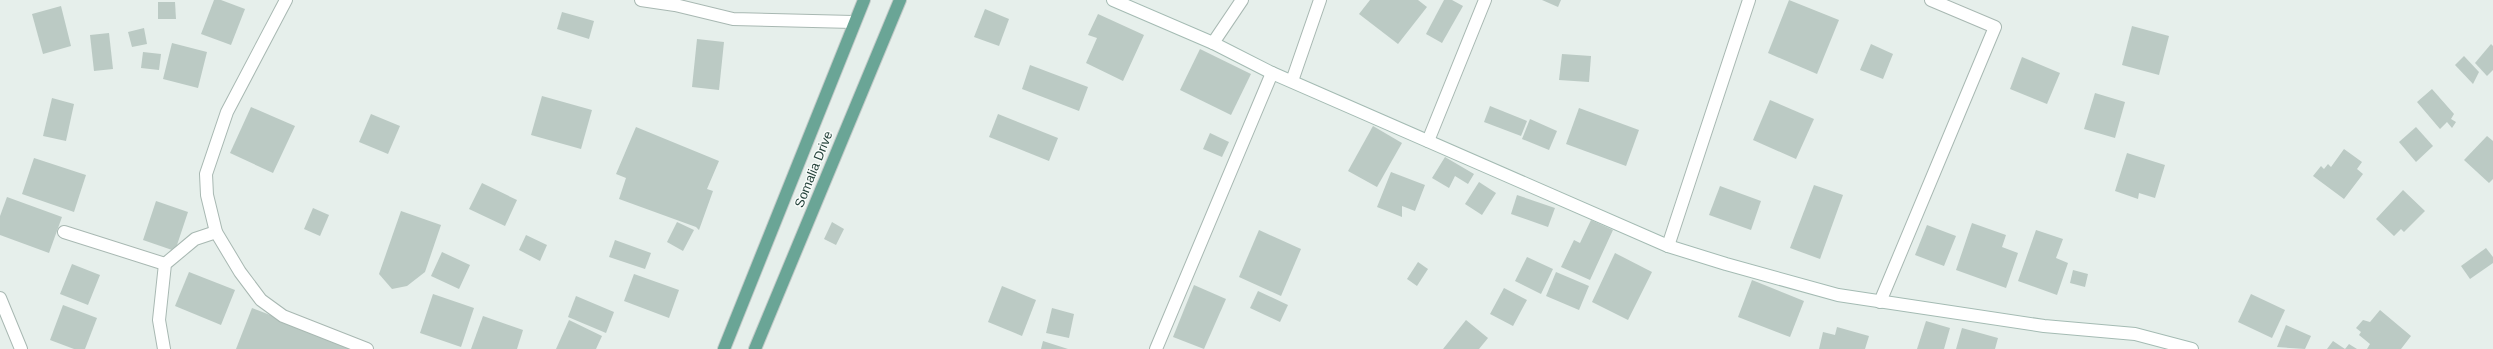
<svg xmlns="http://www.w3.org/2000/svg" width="2493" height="349" font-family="Helvetica,sans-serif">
<rect width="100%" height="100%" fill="#e6efeb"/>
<g fill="#bbcac4">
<path d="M 214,0 L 221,0 L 245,9 L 231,45 L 201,34 Z"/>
<path d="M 1370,0 L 1418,0 L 1427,7 L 1398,44 L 1359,14 Z"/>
<path d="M 1444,0 L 1452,0 L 1463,6 L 1442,43 L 1426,34 Z"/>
<path d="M 1542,0 L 1561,0 L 1558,7 Z"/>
<path d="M 1789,0 L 1839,20 L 1817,74 L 1768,53 Z"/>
<path d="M 158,2 L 175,2 L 176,19 L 158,19 Z"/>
<path d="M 61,6 L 71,46 L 43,54 L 32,14 Z"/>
<path d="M 985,9 L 1009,19 L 999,46 L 974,37 Z"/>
<path d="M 562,12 L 594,21 L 589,39 L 557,29 Z"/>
<path d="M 1098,14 L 1144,35 L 1123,81 L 1086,63 L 1097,38 L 1088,35 Z"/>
<path d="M 2132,26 L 2169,36 L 2159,75 L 2122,65 Z"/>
<path d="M 144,28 L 147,44 L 132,47 L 128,32 Z"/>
<path d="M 109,33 L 113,69 L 94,71 L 90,35 Z"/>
<path d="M 697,39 L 724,42 L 719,90 L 692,87 Z"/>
<path d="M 172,43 L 207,52 L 198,88 L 163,79 Z"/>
<path d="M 1871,44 L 1893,54 L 1883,79 L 1860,70 Z"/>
<path d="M 2491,44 L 2493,46 L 2493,70 L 2487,76 L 2475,63 Z"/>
<path d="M 1200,49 L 1251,74 L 1231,115 L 1180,90 Z"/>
<path d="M 143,52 L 161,54 L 159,70 L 141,68 Z"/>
<path d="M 1562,54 L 1591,56 L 1589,82 L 1559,80 Z"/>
<path d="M 2464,56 L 2479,72 L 2473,84 L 2455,65 Z"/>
<path d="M 2022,57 L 2060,73 L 2047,104 L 2010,89 Z"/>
<path d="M 1030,65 L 1088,87 L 1079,111 L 1022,89 Z"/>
<path d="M 2432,89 L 2454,114 L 2451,119 L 2456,122 L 2452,128 L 2447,122 L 2440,129 L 2417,102 Z"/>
<path d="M 2095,93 L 2125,102 L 2115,138 L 2084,129 Z"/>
<path d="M 542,96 L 592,110 L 581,149 L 531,135 Z"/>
<path d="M 52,98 L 74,104 L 66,141 L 43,136 Z"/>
<path d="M 1770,100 L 1814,119 L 1796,159 L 1753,140 Z"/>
<path d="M 1490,106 L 1527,121 L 1521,136 L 1484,122 Z"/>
<path d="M 251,107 L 295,126 L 273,173 L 230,153 Z"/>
<path d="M 1579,108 L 1639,130 L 1626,166 L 1566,144 Z"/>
<path d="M 371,114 L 400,126 L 388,154 L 359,142 Z"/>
<path d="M 998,114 L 1058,138 L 1049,161 L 989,137 Z"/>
<path d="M 1530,119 L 1557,131 L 1549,150 L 1522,139 Z"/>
<path d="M 1373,126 L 1402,143 L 1377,187 L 1348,171 Z"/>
<path d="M 636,127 L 719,161 L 707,189 L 713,191 L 699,230 L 696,227 L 619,199 L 626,178 L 616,174 Z"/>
<path d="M 2416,127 L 2433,146 L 2416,162 L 2399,142 Z"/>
<path d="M 1210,133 L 1229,142 L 1222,157 L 1203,149 Z"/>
<path d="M 2487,136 L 2493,141 L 2493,179 L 2489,183 L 2464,160 Z"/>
<path d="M 2344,149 L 2362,162 L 2357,169 L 2363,174 L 2344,199 L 2313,176 L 2321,166 L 2324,169 L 2328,164 L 2331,167 Z"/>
<path d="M 2127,153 L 2165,165 L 2155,198 L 2139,193 L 2138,199 L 2115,191 Z"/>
<path d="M 1445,157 L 1474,174 L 1468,184 L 1455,176 L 1449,188 L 1432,178 Z"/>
<path d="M 34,158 L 86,175 L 74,212 L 22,194 Z"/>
<path d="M 1391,172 L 1425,185 L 1415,211 L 1402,206 L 1402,217 L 1377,207 Z"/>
<path d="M 1479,182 L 1496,193 L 1482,215 L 1465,204 Z"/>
<path d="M 482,183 L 517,200 L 505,226 L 469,209 Z"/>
<path d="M 1814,185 L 1843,195 L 1820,259 L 1790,248 Z"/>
<path d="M 1720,186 L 1761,201 L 1751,230 L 1709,215 Z"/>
<path d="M 2403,190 L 2425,211 L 2404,232 L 2401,229 L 2394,236 L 2376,219 Z"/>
<path d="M 1517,195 L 1555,208 L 1548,227 L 1511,214 Z"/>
<path d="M 7,197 L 62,217 L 49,253 L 0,235 L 0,216 Z"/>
<path d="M 156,201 L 188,212 L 175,251 L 143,240 Z"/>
<path d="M 313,208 L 329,215 L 320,236 L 304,229 Z"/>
<path d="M 401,211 L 441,225 L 425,272 L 407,286 L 392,289 L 379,274 Z"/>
<path d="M 1591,220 L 1613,230 L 1590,280 L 1561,267 L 1574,240 L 1580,243 Z"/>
<path d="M 677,222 L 694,230 L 683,251 L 667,242 Z"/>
<path d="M 832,222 L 844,229 L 836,245 L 824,239 Z"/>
<path d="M 1972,223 L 2006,235 L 2002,247 L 2018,253 L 2006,288 L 1956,270 Z"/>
<path d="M 1927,225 L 1956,236 L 1944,266 L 1915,255 Z"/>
<path d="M 1259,230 L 1301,249 L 1281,296 L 1239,277 Z"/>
<path d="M 2036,230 L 2063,239 L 2056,258 L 2068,263 L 2057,295 L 2018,281 Z"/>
<path d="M 526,235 L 547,245 L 540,261 L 519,250 Z"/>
<path d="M 615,240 L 651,253 L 645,269 L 609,257 Z"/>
<path d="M 2486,248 L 2493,257 L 2493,263 L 2470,279 L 2461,266 Z"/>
<path d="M 442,252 L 470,265 L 459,289 L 431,276 Z"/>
<path d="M 1615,253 L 1652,272 L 1628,320 L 1592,302 Z"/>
<path d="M 1527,257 L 1553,269 L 1541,294 L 1515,281 Z"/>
<path d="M 1418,262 L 1428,269 L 1417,286 L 1407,279 Z"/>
<path d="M 72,264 L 100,275 L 88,305 L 60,294 Z"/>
<path d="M 2073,270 L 2088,274 L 2085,287 L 2070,283 Z"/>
<path d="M 189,272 L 235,290 L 221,325 L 175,306 Z"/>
<path d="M 1556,272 L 1589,286 L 1579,310 L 1546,296 Z"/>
<path d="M 634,274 L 679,290 L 669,318 L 624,301 Z"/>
<path d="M 1752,280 L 1804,301 L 1790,337 L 1738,317 Z"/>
<path d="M 1194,285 L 1226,299 L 1204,349 L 1173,337 Z"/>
<path d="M 1002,286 L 1036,300 L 1022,336 L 988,322 Z"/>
<path d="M 1504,288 L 1527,300 L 1513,326 L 1490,314 Z"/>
<path d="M 1258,291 L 1288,305 L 1280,322 L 1250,308 Z"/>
<path d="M 433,294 L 474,308 L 461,347 L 420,333 Z"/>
<path d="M 2251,294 L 2285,310 L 2272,338 L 2238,322 Z"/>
<path d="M 576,296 L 614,312 L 606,333 L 568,317 Z"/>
<path d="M 63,305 L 97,318 L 85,349 L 74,349 L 50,340 Z"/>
<path d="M 252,308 L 358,349 L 236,349 Z"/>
<path d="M 1052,308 L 1074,314 L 1069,338 L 1046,333 Z"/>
<path d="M 2380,310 L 2411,336 L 2401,349 L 2367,349 L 2370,344 L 2359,335 L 2361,332 L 2356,328 L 2363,320 L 2370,322 Z"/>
<path d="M 483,316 L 523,330 L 517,349 L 471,349 Z"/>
<path d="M 569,320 L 602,336 L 596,349 L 556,349 Z"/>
<path d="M 1466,320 L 1488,338 L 1479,349 L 1443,349 Z"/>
<path d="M 1926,321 L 1950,328 L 1944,349 L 1917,349 Z"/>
<path d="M 2286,325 L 2311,336 L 2305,349 L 2277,347 Z"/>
<path d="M 1837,327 L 1869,336 L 1865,349 L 1819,349 L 1823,332 L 1835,335 Z"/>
<path d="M 1962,328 L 1998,338 L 1995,349 L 1956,349 Z"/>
<path d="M 1043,341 L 1068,349 L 1041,349 Z"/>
<path d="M 2333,341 L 2345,349 L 2349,344 L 2357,349 L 2327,349 Z"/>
</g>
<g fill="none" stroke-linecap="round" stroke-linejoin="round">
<g stroke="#a8b8b2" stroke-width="14">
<g id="street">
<path d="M 286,0 L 227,112 L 206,174 L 207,195 L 216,232 L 240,272 L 261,300 L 283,316 L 367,349"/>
<path d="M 641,0 L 675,5 L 733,19 L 853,22"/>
<path d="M 1213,43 L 1242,0"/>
<path d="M 1292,81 L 1320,0"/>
<path d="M 1428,141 L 1485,0"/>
<path d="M 64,232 L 165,264"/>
<path d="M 1668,246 L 1749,0"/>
<path d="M 0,298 L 21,349"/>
<path d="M 1880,302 L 1995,27 L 1931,0"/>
<path d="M 164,349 L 159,320 L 165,264 L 195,239 L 216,232"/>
<path d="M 1156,349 L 1272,73"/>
</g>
</g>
<g stroke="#a4bbb3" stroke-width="14">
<path id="secondary" d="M 1113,0 L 1213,43 L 1272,73 L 1668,246 L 1726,264 L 1838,295 L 2044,326 L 2135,334 L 2192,349"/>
</g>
<g stroke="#c2cac8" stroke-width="14">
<g id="primary">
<path d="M 724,349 L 864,0"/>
<path d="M 755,349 L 900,0"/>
</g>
</g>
<use href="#street" stroke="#fff" stroke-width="12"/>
<use href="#secondary" stroke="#fff" stroke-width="12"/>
<use href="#primary" stroke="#6aa596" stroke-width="12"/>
</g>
<g text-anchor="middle" stroke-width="3" stroke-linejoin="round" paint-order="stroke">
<g font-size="13" fill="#24423a" stroke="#f7fbf9">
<text transform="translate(813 169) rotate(-68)" y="5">Somalia Drive</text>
</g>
</g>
</svg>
